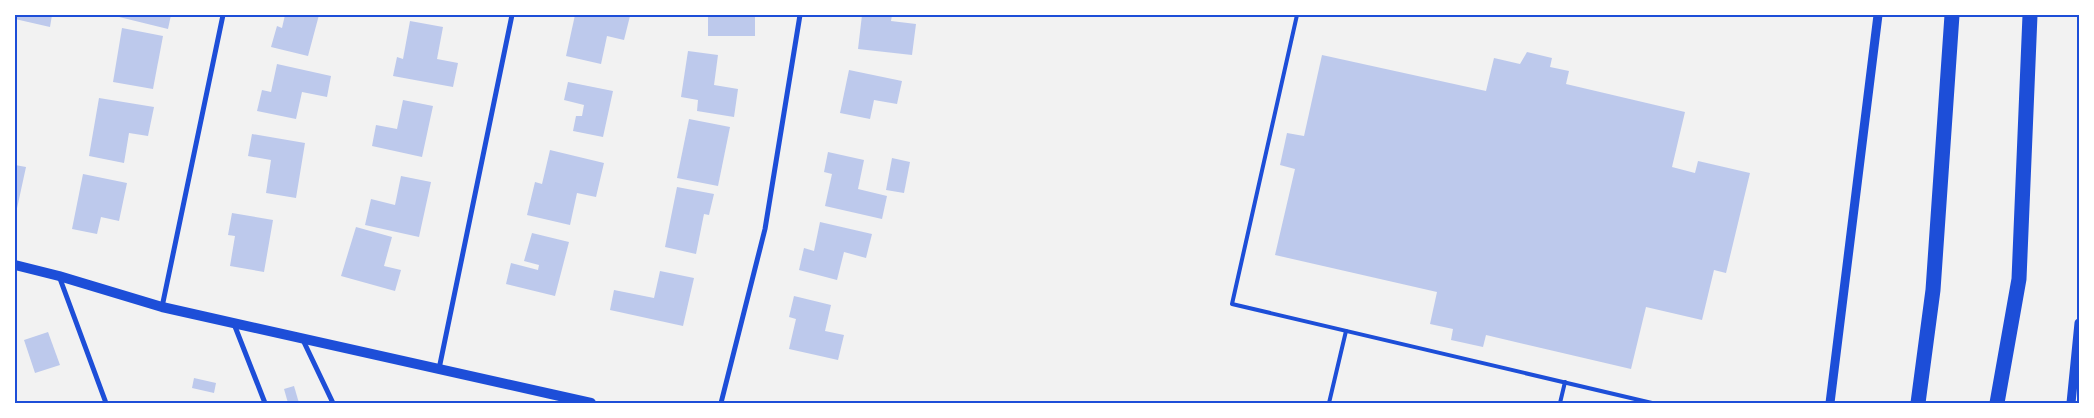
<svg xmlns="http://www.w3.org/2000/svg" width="2094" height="418" font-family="'PT Sans',sans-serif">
<rect width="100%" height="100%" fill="#f2f2f2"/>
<g fill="#bdc9ec">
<path d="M 15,15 L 52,15 L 50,27 L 15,19 Z"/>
<path d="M 111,15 L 171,15 L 168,29 Z"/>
<path d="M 285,15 L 319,15 L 308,56 L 271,47 L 277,26 L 282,28 Z"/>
<path d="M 575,15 L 630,16 L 624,40 L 607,36 L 601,64 L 566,56 Z"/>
<rect x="708" y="15" width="47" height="21"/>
<path d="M 862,15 L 892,15 L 891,21 L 916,24 L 912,55 L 858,49 Z"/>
<path d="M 410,21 L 443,27 L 437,59 L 458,63 L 453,87 L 393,76 L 397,57 L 403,59 Z"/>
<path d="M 122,28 L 163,36 L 153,89 L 113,82 Z"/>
<path d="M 688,51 L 718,55 L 714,85 L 738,89 L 734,117 L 697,111 L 698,100 L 681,97 Z"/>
<path d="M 1527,52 L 1552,58 L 1550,67 L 1569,71 L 1566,84 L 1685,112 L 1672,167 L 1695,173 L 1698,161 L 1750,173 L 1726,273 L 1714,270 L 1702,320 L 1646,307 L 1631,369 L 1486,335 L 1483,347 L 1451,340 L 1453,329 L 1430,324 L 1437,292 L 1275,255 L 1295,169 L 1280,165 L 1287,133 L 1304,136 L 1322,55 L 1486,91 L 1494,58 L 1520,64 Z"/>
<path d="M 277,64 L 331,76 L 327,97 L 302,92 L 296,119 L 257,111 L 262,90 L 271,92 Z"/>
<path d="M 849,70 L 902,81 L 897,104 L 874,100 L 870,119 L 840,113 Z"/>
<path d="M 568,82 L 613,91 L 603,137 L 573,131 L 576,116 L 582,116 L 584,105 L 564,100 Z"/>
<path d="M 99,98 L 154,107 L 148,136 L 129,133 L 124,163 L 89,156 Z"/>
<path d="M 403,100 L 433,106 L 422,157 L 372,146 L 376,125 L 397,129 Z"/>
<path d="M 689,119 L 730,127 L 718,186 L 677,178 Z"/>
<path d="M 252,134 L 305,143 L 296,198 L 266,193 L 271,160 L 248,156 Z"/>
<path d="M 550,150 L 604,163 L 596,197 L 577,193 L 570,225 L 527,215 L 535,182 L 542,184 Z"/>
<path d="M 828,152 L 864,160 L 858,189 L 887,196 L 882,219 L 825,206 L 832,174 L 824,172 Z"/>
<path d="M 892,158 L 910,162 L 904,193 L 886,190 Z"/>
<path d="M 15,165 L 26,167 L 16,213 L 15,213 Z"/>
<path d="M 83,174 L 127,183 L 119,221 L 101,217 L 97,234 L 72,229 Z"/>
<path d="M 401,176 L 431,182 L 419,237 L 365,225 L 371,199 L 395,205 Z"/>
<path d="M 677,187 L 714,194 L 709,215 L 704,214 L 696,254 L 665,247 Z"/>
<path d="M 232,213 L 273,220 L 264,272 L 230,266 L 235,236 L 228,235 Z"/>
<path d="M 820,222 L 872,234 L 866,258 L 844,252 L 837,280 L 799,270 L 804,248 L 814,251 Z"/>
<path d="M 356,227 L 392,237 L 384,266 L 401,270 L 395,291 L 341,276 Z"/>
<path d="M 532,233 L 569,242 L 555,296 L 506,284 L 511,263 L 538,270 L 539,265 L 524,261 Z"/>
<path d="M 660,271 L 694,278 L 683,326 L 610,310 L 614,290 L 654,298 Z"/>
<path d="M 794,296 L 831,305 L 825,331 L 844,335 L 838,360 L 789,349 L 796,319 L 789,317 Z"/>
<path d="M 48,332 L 60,365 L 35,373 L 24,340 Z"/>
<path d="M 194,378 L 216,383 L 214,393 L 192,388 Z"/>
<path d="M 294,386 L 299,403 L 288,403 L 284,389 Z"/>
</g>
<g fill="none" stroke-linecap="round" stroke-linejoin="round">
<g stroke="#1d4ed8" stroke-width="4">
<path d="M 1297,15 L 1232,304 L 1652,403"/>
<path d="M 1329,403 L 1346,331"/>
<path d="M 1560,403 L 1565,382"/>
</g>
<g stroke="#1d4ed8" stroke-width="5">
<path d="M 59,276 L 106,403"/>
<path d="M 162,307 L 223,15"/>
<path d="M 234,324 L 265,403"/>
<path d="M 302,338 L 333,403"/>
<path d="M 439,369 L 512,15"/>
<path d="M 721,403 L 765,229 L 800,15"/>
</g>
<g stroke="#1d4ed8" stroke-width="9">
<path d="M 1830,403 L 1878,15"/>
<path d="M 2071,403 L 2079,323"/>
</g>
<path stroke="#1d4ed8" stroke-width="10" d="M 15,265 L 59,276 L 162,307 L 591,403"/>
<g stroke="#1d4ed8" stroke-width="15">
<path d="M 1918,403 L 1933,290 L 1952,15"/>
<path d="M 1997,403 L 2019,279 L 2030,15"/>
</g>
</g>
<rect width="2094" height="418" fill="none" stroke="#ffffff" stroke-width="32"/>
<rect x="16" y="16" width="2062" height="386" fill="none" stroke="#1d4ed8" stroke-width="2"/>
</svg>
